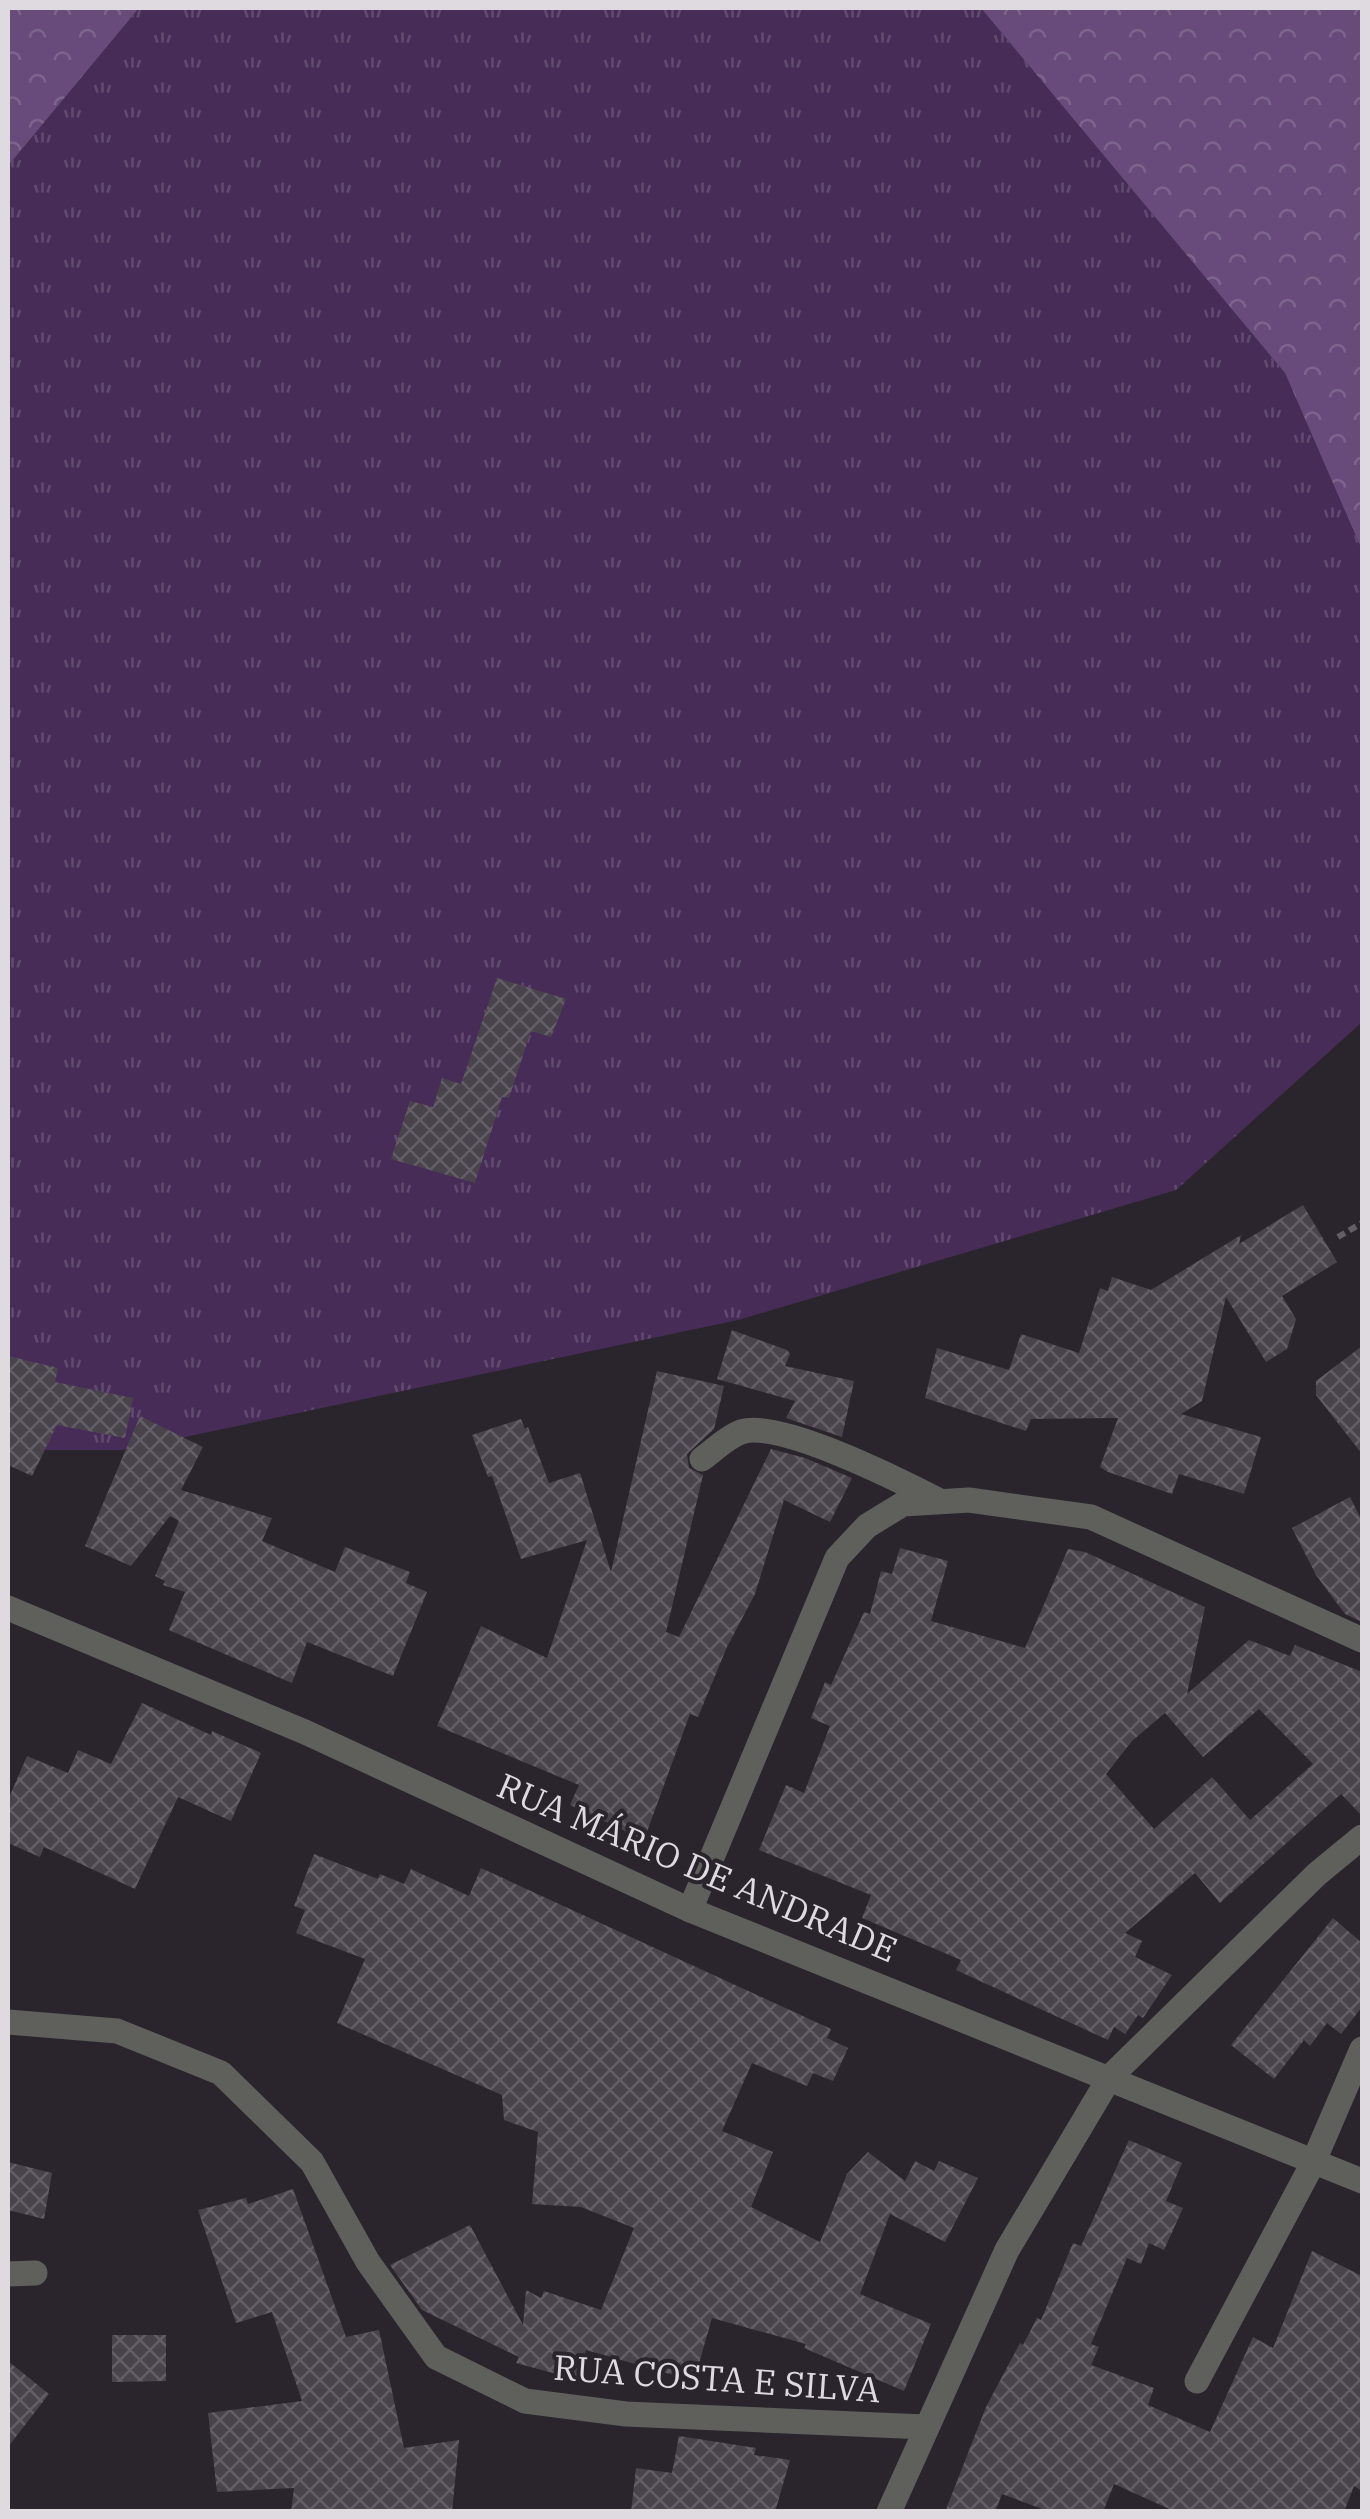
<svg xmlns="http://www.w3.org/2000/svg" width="1370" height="2519" font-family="'IBM Plex Serif',serif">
<defs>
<pattern id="grass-tufts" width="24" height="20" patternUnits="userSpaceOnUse" patternTransform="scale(2.5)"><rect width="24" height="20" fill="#472c57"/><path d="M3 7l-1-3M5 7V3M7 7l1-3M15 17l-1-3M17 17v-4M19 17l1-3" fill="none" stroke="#614a6f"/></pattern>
<pattern id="forest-crowns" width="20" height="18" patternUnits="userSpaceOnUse" patternTransform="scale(2.5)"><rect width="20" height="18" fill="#684b7a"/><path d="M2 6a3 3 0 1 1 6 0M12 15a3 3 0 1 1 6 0" fill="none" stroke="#7d648d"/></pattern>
<pattern id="building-cross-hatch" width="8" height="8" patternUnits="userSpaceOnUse" patternTransform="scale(2.5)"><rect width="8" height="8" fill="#49434c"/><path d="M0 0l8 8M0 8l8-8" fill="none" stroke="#635e66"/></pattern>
</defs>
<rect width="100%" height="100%" fill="#2a252d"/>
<path fill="url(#grass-tufts)" d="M 139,8 L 981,8 L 1285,373 L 1362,550 L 1362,1022 L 1176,1190 L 738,1320 L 123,1450 L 8,1450 L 8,166 Z"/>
<g fill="url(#forest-crowns)">
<path d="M 8,8 L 139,8 L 8,166 Z"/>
<path d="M 981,8 L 1362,8 L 1362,550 L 1285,373 Z"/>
</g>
<g fill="url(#building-cross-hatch)" fill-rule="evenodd">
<path d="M 497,978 L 566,999 L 551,1037 L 531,1031 L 509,1098 L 502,1097 L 475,1183 L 391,1159 L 410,1101 L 433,1107 L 442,1078 L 461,1084 Z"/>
<path d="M 1303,1205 L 1337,1262 L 1282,1296 L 1296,1319 L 1287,1349 L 1266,1362 L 1226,1297 L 1202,1401 L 1181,1414 L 1261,1437 L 1244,1494 L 1179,1474 L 1172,1494 L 1108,1472 L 1100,1467 L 1118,1418 L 1031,1419 L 1026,1431 L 925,1398 L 937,1348 L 1009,1370 L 1021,1334 L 1079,1353 L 1100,1288 L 1108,1291 L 1112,1277 L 1151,1290 L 1241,1235 L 1239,1244 Z"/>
<path d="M 732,1330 L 787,1350 L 790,1354 L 785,1366 L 854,1381 L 842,1437 L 786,1418 L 795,1401 L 717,1379 Z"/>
<path d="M 1362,1346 L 1362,1454 L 1316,1395 L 1316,1381 Z"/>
<path d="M 8,1356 L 58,1368 L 55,1382 L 133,1398 L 125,1438 L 57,1425 L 32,1476 L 8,1465 Z"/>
<path d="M 657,1371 L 724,1386 L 714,1429 L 687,1454 L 689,1468 L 703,1475 L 666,1632 L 679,1637 L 771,1449 L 805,1458 L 852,1478 L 830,1522 L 784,1500 L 755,1594 L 727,1647 L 698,1717 L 690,1714 L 644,1840 L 570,1805 L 579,1785 L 437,1726 L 481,1626 L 547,1658 L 587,1540 L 521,1559 L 492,1476 L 488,1477 L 472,1435 L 521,1419 L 525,1429 L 528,1427 L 549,1483 L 580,1473 L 611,1572 Z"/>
<path d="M 140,1416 L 203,1447 L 181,1490 L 272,1518 L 262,1541 L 335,1572 L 345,1547 L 410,1572 L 406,1583 L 427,1592 L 393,1676 L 307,1642 L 292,1683 L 169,1630 L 185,1592 L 163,1585 L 165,1581 L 155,1576 L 179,1521 L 170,1516 L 131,1566 L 85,1546 Z"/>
<path d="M 1350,1497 L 1362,1521 L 1362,1622 L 1345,1614 L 1316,1575 L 1292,1528 Z"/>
<path d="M 900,1548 L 948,1561 L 931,1621 L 1025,1648 L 1068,1549 L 1085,1552 L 1205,1607 L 1187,1694 L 1249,1640 L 1290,1656 L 1295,1645 L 1362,1672 L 1362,1816 L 1341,1794 L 1220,1903 L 1195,1873 L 1125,1933 L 1142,1941 L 1135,1957 L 1172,1975 L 1143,2018 L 1138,2015 L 1125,2034 L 1114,2027 L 1108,2040 L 956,1970 L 961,1960 L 862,1918 L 871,1895 L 759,1850 L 786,1785 L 804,1793 L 830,1726 L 811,1718 L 825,1682 L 831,1685 L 864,1612 L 870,1614 L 881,1571 L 892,1574 ZM 1259,1709 L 1313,1764 L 1250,1820 L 1212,1777 L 1154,1829 L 1106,1774 L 1132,1741 L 1165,1713 L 1203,1757 Z"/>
<path d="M 142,1703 L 211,1735 L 212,1731 L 261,1753 L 231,1821 L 178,1797 L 135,1889 L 44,1847 L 40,1857 L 8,1843 L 8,1800 L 27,1756 L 68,1773 L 78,1750 L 111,1764 Z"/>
<path d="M 314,1854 L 378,1879 L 380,1874 L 404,1884 L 411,1869 L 469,1896 L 481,1868 L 831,2029 L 827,2038 L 848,2048 L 833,2081 L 813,2073 L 807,2086 L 752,2063 L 722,2131 L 773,2152 L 751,2207 L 820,2242 L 847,2174 L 868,2152 L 905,2181 L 915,2161 L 934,2171 L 939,2161 L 978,2178 L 945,2242 L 890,2214 L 860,2294 L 931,2324 L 904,2391 L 804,2348 L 806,2344 L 712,2318 L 694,2381 L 586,2350 L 579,2380 L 516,2363 L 519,2357 L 422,2310 L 390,2265 L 470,2225 L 523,2325 L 526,2290 L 541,2298 L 544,2291 L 601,2310 L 634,2228 L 581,2207 L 532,2204 L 538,2132 L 504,2120 L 502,2095 L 337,2023 L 365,1959 L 296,1933 L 305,1910 L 294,1906 Z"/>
<path d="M 1333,1918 L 1362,1943 L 1362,2007 L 1341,2034 L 1327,2023 L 1310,2046 L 1304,2040 L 1274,2079 L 1231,2045 Z"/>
<path d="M 1129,2140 L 1182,2163 L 1166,2201 L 1183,2208 L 1164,2250 L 1149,2243 L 1141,2264 L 1127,2258 L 1091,2344 L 1099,2347 L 1091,2365 L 1154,2388 L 1148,2405 L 1210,2432 L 1253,2337 L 1273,2348 L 1312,2251 L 1362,2276 L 1362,2491 L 1354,2486 L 1344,2512 L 1176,2512 L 1114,2484 L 1103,2512 L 1050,2512 L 1002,2494 L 995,2512 L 945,2512 L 986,2407 L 1020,2343 L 1023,2345 L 1037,2318 L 1041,2320 L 1073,2243 L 1081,2246 Z"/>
<path d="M 8,2162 L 52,2173 L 44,2219 L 8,2210 Z"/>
<path d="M 293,2189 L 346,2337 L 379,2330 L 404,2448 L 459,2440 L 452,2512 L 291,2512 L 294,2488 L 217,2492 L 208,2413 L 302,2401 L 272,2312 L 236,2323 L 198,2210 L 246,2198 L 248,2204 Z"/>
<path d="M 112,2335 L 166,2335 L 166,2381 L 112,2382 Z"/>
<path d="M 8,2361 L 49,2394 L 8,2447 Z"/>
<path d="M 679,2436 L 756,2448 L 754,2455 L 790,2460 L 775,2512 L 631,2512 L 636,2468 L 672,2473 Z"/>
</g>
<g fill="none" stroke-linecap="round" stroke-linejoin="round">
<path stroke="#635e65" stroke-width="6" stroke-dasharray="8 5" stroke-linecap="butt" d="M 1338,1237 L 1362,1223"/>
<g stroke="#5f605c" stroke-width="25">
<path d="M 702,1459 C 713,1451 727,1437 741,1432 C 777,1418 903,1482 940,1501"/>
<path d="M 8,1608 L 305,1732 L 690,1910 L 1362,2181"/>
<path d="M 690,1910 L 837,1558 L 867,1526 L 903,1504 L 969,1500 L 1091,1517 L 1362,1640"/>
<path d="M 8,2022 L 117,2031 L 221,2073 L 312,2162 L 368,2262 L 436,2357 L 525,2401 L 626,2414 L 925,2427"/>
<path d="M 8,2274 L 35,2273"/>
<path d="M 1197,2381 L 1313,2163 L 1362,2049"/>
<path d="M 889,2512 L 1007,2250 L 1110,2077 L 1317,1874 L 1362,1837"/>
</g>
</g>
<g text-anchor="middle" stroke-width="8" stroke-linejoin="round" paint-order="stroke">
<g font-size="35" fill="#dedae0" stroke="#2a252d">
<text transform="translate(697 1868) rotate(23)" y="12">RUA MÁRIO DE ANDRADE</text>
<text transform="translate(717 2379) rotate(4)" y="12">RUA COSTA E SILVA</text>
</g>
</g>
<rect width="1370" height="2519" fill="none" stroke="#dedae0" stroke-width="20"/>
</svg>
